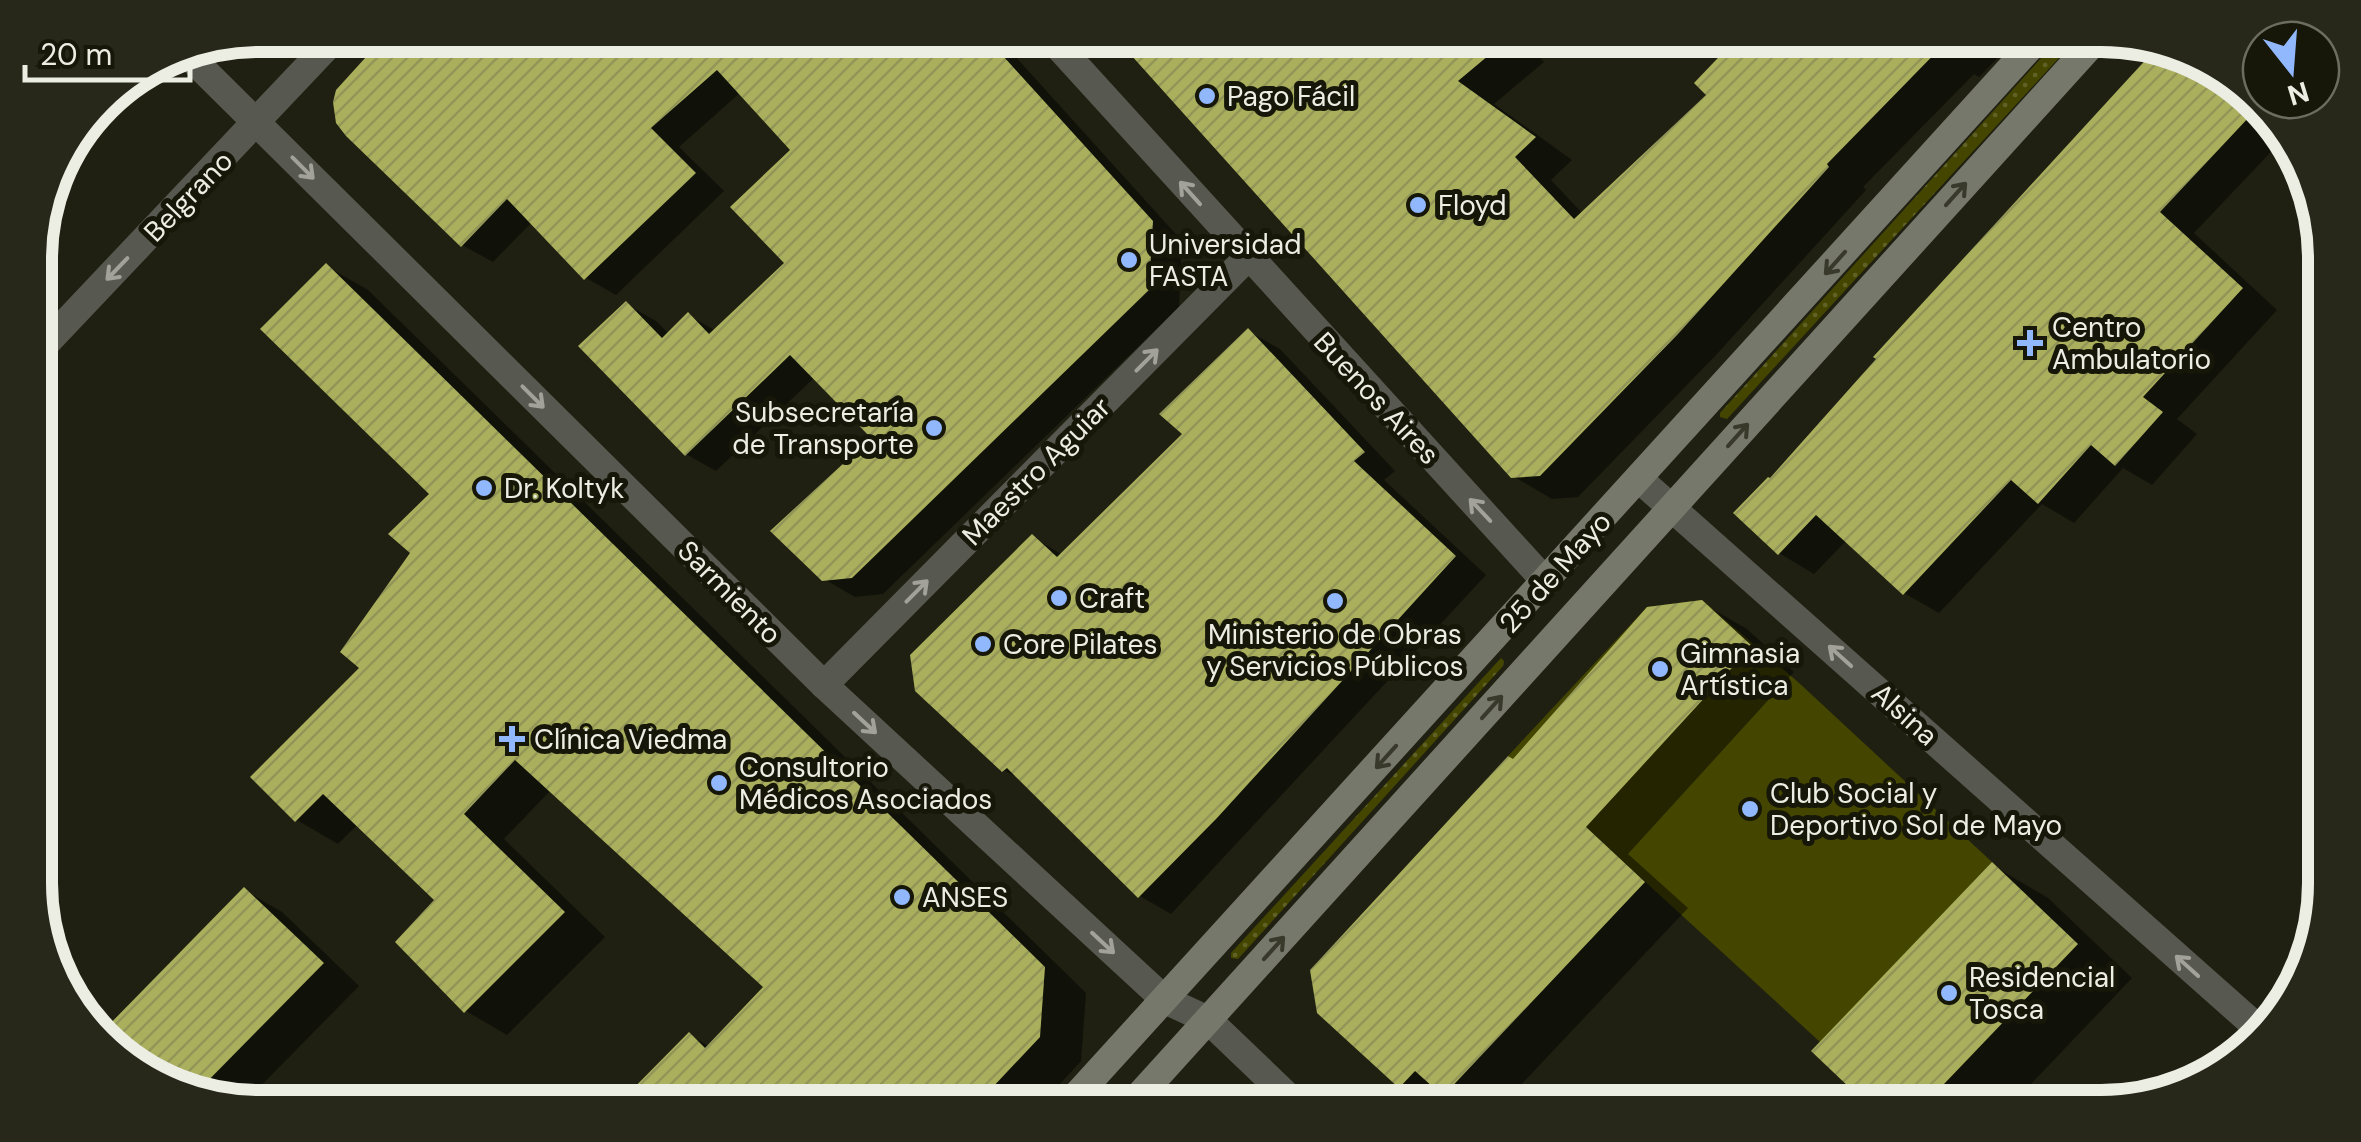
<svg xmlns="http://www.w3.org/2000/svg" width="2361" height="1142" font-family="'DM Sans',sans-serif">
<defs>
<pattern id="grass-dots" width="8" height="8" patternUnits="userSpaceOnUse" patternTransform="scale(2.5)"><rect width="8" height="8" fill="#444600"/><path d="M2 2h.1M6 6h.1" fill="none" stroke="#5f6125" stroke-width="1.8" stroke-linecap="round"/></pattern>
<pattern id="building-hatch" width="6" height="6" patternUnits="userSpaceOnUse" patternTransform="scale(2.5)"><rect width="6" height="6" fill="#aaaf5d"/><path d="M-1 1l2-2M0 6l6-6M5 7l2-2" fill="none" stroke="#919557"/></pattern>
</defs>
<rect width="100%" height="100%" fill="#1f2011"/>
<g fill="url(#grass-dots)">
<path d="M 2062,35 L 2080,35 L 1727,419 L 1720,417 L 1720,413 Z"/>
<path d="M 1501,658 L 1504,661 L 1503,666 L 1238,959 L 1231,958 L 1231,953 Z"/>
</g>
<path fill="#444600" d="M 1702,600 L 1798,682 L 1992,862 L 1820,1042 L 1508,756 L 1647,607 Z"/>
<g fill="#0007">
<path d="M 262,35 L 303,35 L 273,42 Z"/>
<path d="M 390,35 L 996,35 L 1182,241 L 1179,307 L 883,594 L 855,597 L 824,579 L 875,438 L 815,377 L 716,471 L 686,454 L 626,304 L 656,321 L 669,334 L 688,315 L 716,331 L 787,263 L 793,150 L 741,92 L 679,147 L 724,191 L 616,295 L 586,278 L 532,222 L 493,262 L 462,245 Z"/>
<path d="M 1116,35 L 1548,35 L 1532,49 L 1544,62 L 1494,104 L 1572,160 L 1551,180 L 1583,214 L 1710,95 L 1697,83 L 1743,35 L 2020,35 L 1979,77 L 1974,74 L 1863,187 L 1866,190 L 1716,355 L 1578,497 L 1552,499 L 1513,476 Z"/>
<path d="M 2182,57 L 2218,78 L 2285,137 L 2194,233 L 2277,310 L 2177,419 L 2197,434 L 2152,485 L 2123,468 L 2074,523 L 2042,504 L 1939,613 L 1904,593 L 1847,540 L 1814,574 L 1779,553 Z"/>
<path d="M 326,266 L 368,290 L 1086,993 L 1081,1061 L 1039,1107 L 621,1107 L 689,1035 L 710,1047 L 766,987 L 551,790 L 504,839 L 605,937 L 507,1035 L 466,1011 L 398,941 L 437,900 L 358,824 L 338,844 L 297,820 L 414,552 L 432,494 Z"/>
<path d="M 1248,331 L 1280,349 L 1395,471 L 1384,480 L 1486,575 L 1171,914 L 1140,896 L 1025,782 L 1004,770 L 1032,537 L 1063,555 L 1186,434 Z"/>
<path d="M 1702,603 L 1747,629 L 1794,672 L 1628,854 L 1688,908 L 1500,1107 L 1466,1107 L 1455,1100 L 1449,1107 L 1436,1107 L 1401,1086 L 1320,1011 L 1514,762 Z"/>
<path d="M 1992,865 L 2048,898 L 2132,978 L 2009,1107 L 1873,1107 Z"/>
<path d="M 244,890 L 282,912 L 359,986 L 244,1103 L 161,1084 L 102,1035 Z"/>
</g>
<g fill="url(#building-hatch)">
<path d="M 386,35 L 984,35 L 1153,221 L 1149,290 L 852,578 L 822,581 L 770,531 L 871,438 L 790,355 L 685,456 L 578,346 L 626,301 L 662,338 L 688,312 L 709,334 L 784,263 L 730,207 L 790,150 L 717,70 L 651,128 L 696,173 L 584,280 L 507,199 L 461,247 L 346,136 L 336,123 L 333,102 L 336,90 Z"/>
<path d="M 1113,35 L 1513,35 L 1458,81 L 1536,137 L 1515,157 L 1574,219 L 1706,95 L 1694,83 L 1736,39 L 1754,57 L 1776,35 L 1953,35 L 1827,164 L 1829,167 L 1678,334 L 1540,476 L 1511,478 Z"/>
<path d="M 2182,54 L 2251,115 L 2160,212 L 2243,288 L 2143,397 L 2163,412 L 2115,466 L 2091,445 L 2038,504 L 2011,480 L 1903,595 L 1816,515 L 1778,555 L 1733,513 L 1768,477 L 1770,478 L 1876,359 L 1873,357 L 2150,55 Z"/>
<path d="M 326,263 L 1045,967 L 1040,1037 L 974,1107 L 615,1107 L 689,1032 L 705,1048 L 763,987 L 515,760 L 464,814 L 565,912 L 464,1013 L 395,942 L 434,900 L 323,794 L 295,822 L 250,777 L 359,668 L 340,652 L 410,553 L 388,534 L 429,494 L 260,329 Z"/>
<path d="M 1248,328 L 1365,452 L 1354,461 L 1456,556 L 1217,818 L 1138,898 L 1007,768 L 1002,772 L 915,691 L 910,655 L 1032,534 L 1057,557 L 1182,434 L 1159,414 Z"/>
<path d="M 1702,600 L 1752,646 L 1586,827 L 1645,882 L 1443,1096 L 1415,1071 L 1399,1088 L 1317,1013 L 1310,970 L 1508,756 L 1513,759 L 1647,607 Z"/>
<path d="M 1992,862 L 2078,944 L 1922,1107 L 1870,1107 L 1811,1051 Z"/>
<path d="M 244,887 L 324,963 L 197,1092 L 161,1084 L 100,1034 Z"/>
</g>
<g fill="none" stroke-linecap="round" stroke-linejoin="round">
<g stroke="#575850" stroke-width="28">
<path d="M 1048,35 L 1546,582"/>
<path d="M 183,50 L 824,685 L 1165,1000 L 1208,1020 L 1299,1107"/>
<path d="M 36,354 L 338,35"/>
<path d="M 1639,479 L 2260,1030"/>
<path d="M 824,685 L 1248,257"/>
</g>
<g stroke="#77786c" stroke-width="28">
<path d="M 1066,1107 L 2041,35"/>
<path d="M 1129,1107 L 2100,35"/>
</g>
</g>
<defs><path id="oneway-shaft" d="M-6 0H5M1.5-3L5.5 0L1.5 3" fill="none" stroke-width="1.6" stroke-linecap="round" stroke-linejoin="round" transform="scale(2.5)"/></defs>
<g stroke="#a2a29a">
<use href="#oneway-shaft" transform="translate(303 168) rotate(45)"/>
<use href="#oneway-shaft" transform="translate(1190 193) rotate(-132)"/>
<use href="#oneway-shaft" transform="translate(117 269) rotate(134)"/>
<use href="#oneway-shaft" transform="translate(1147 360) rotate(-45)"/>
<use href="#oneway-shaft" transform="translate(533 397) rotate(45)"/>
<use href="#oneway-shaft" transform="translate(1480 510) rotate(-133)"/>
<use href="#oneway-shaft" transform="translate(917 591) rotate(-45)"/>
<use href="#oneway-shaft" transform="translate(1840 656) rotate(-138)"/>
<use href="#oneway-shaft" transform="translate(865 723) rotate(43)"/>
<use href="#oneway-shaft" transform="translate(1103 943) rotate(43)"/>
<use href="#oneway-shaft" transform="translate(2187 966) rotate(-138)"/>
</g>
<g stroke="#38392b">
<use href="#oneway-shaft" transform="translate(1956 194) rotate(-48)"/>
<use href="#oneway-shaft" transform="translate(1835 263) rotate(132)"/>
<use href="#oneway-shaft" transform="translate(1738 435) rotate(-48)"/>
<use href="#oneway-shaft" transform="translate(1492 707) rotate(-48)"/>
<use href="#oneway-shaft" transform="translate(1386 757) rotate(132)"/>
<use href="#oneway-shaft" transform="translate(1274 948) rotate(-48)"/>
</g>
<g fill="#91b8fd" stroke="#161708" stroke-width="4">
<circle cx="1207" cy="96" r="10"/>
<circle cx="1418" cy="205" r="10"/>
<circle cx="1129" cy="260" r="10"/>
<path d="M2025 328h10v10h10v10h-10v10h-10v-10h-10v-10h10z"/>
<circle cx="934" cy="428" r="10"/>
<circle cx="484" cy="488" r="10"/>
<circle cx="1059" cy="598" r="10"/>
<circle cx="1335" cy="601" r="10"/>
<circle cx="983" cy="644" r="10"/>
<circle cx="1660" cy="669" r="10"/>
<path d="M507 724h10v10h10v10h-10v10h-10v-10h-10v-10h10z"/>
<circle cx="719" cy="783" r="10"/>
<circle cx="1750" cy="809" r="10"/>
<circle cx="902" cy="897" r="10"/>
<circle cx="1949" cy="993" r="10"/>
</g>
<g text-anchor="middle" stroke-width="10" stroke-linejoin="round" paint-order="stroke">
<g font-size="28" fill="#ecede3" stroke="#161708" text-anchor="start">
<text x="1227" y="106">Pago Fácil</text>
<text x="1438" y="215">Floyd</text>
<text x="1149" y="254">Universidad<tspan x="1149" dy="32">FASTA</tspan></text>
<text x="2052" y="337">Centro<tspan x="2052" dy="32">Ambulatorio</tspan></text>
<text x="914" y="422" text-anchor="end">Subsecretaría<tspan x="914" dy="32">de Transporte</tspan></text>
<text x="504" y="498">Dr. Koltyk</text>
<text x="1079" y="608">Craft</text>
<text x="1335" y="644" text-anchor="middle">Ministerio de Obras<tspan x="1335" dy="32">y Servicios Públicos</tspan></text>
<text x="1003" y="654">Core Pilates</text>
<text x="1680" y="663">Gimnasia<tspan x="1680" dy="32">Artística</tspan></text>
<text x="534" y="749">Clínica Viedma</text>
<text x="739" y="777">Consultorio<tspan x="739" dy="32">Médicos Asociados</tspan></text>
<text x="1770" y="803">Club Social y<tspan x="1770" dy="32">Deportivo Sol de Mayo</tspan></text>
<text x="922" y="907">ANSES</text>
<text x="1969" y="987">Residencial<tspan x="1969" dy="32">Tosca</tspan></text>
</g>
<g font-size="28" fill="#ecede3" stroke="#161708">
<text transform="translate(188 196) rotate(-46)" y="10">Belgrano</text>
<text transform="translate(1377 398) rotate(47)" y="10">Buenos Aires</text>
<text transform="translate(1036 471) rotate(-45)" y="10">Maestro Aguiar</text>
<text transform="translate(1555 572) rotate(-48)" y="10">25 de Mayo</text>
<text transform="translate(730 592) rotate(45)" y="10">Sarmiento</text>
<text transform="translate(1905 714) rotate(42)" y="10">Alsina</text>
</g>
</g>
<path d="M0 0H2361V1142H0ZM259 52H2101A207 207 0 0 1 2308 259V883A207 207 0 0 1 2101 1090H259A207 207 0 0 1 52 883V259A207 207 0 0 1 259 52Z" fill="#27281a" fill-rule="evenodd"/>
<path fill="none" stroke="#ecede3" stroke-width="12" d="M259 52H2101A207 207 0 0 1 2308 259V883A207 207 0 0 1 2101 1090H259A207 207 0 0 1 52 883V259A207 207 0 0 1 259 52Z"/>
<g transform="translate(2291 70) rotate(163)"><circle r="48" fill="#161708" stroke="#6c6d60" stroke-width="2.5"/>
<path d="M0-8L18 38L0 25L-18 38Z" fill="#91b8fd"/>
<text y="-15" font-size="28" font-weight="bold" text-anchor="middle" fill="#ecede3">N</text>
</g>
<path d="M25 65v15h165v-15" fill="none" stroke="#ecede3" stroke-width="5"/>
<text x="40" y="65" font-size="30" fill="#ecede3" stroke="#161708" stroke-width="8" paint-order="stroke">20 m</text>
</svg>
